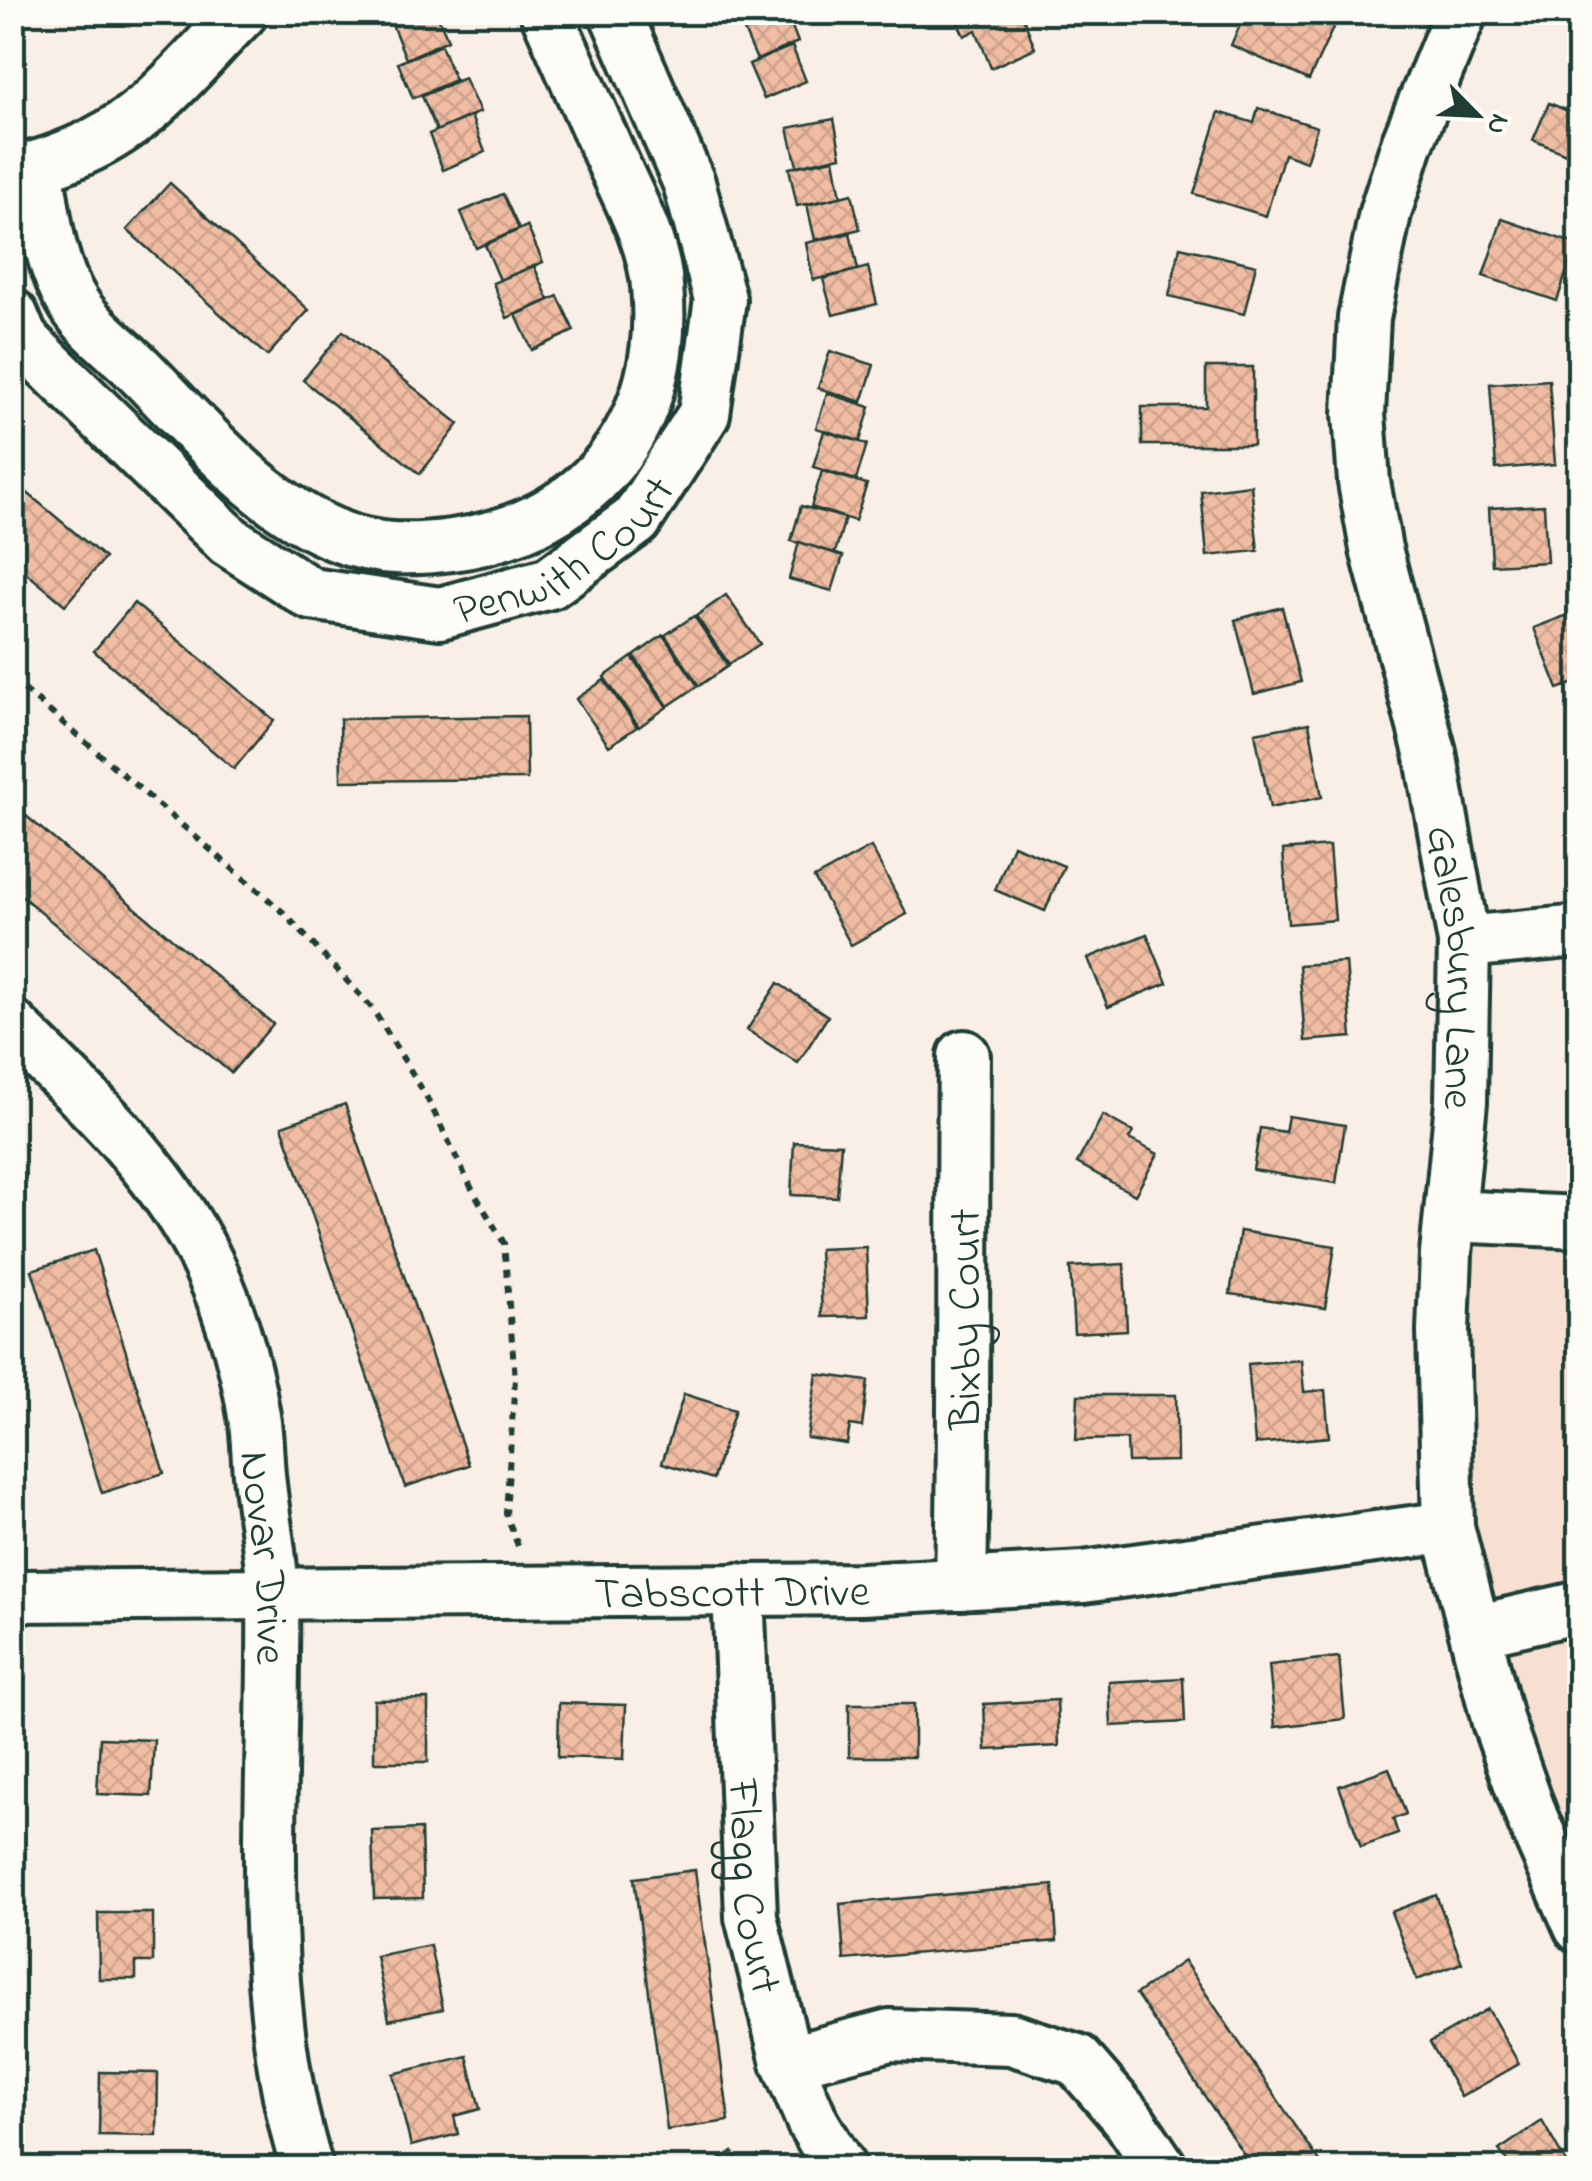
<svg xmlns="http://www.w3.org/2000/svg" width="1592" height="2181" font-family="'Indie Flower',sans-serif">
<defs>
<pattern id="building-cross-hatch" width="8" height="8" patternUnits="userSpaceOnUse" patternTransform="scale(2.5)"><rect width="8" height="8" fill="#f0bca2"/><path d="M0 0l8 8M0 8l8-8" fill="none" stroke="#cda28c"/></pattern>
</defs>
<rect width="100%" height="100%" fill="#faefe6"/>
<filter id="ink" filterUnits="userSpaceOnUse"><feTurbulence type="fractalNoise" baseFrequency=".01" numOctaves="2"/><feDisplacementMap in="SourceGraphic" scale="20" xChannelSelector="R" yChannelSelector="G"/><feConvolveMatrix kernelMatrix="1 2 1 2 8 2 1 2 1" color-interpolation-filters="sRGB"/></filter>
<g filter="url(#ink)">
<path fill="#f7e0d2" d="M 1450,1216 L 1579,1222 L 1579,1892 L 1475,1631 Z"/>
<g fill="url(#building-cross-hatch)" stroke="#1f3d34" stroke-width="2.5">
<path d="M 415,12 L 436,12 L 448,40 L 406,59 L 391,22 Z"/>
<path d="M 728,12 L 769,12 L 734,28 Z"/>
<path d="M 773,12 L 786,12 L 798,42 L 757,60 L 742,26 Z"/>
<path d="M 953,12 L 1021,12 L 1035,48 L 991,68 L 976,30 L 964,36 Z"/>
<path d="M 1246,12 L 1322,12 L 1337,19 L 1309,80 L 1231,45 Z"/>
<path d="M 441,45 L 455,80 L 413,98 L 398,63 Z"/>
<path d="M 792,46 L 806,81 L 764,99 L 749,64 Z"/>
<path d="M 464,78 L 480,112 L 437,131 L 422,96 Z"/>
<path d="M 1549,103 L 1575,114 L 1580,105 L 1580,160 L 1533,140 Z"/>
<path d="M 1258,108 L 1317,127 L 1306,162 L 1284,154 L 1266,216 L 1194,194 L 1219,112 L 1254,123 Z"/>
<path d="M 471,116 L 485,152 L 443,170 L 429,134 Z"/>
<path d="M 834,119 L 841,156 L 797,166 L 788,128 Z"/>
<path d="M 834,159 L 841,197 L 797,206 L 789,168 Z"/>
<path d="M 170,183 L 309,310 L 267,356 L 127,230 Z"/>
<path d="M 503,194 L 519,229 L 476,248 L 461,212 Z"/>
<path d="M 852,194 L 860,229 L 815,240 L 807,205 Z"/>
<path d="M 1502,219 L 1576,244 L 1557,301 L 1483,276 Z"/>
<path d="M 527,226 L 543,262 L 500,280 L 485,245 Z"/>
<path d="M 850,233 L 858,270 L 813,280 L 806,243 Z"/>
<path d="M 1180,247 L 1256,265 L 1244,314 L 1169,296 Z"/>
<path d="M 534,266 L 549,300 L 507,318 L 493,283 Z"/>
<path d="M 868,267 L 877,304 L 833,315 L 823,279 Z"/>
<path d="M 558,296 L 574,331 L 532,350 L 516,315 Z"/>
<path d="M 343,331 L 459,424 L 420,474 L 303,380 Z"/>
<path d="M 830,351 L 874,365 L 862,402 L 818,388 Z"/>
<path d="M 1206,367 L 1253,367 L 1253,445 L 1142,445 L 1142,407 L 1206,407 Z"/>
<path d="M 1549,380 L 1555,464 L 1496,469 L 1490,384 Z"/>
<path d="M 827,393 L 870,407 L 860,441 L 816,428 Z"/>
<path d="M 824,431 L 867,444 L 856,480 L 813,467 Z"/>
<path d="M 822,471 L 867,484 L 855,521 L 811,507 Z"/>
<path d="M 12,480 L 105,558 L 65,605 L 12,561 Z"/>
<path d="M 1251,485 L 1258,551 L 1207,556 L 1201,491 Z"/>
<path d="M 1544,505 L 1547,562 L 1492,565 L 1489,508 Z"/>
<path d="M 801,506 L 845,518 L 835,553 L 791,541 Z"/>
<path d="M 799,542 L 843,556 L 832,591 L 789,579 Z"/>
<path d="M 726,595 L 760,644 L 729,664 L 696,616 Z"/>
<path d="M 134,603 L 274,720 L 234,769 L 94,651 Z"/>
<path d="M 1282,607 L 1301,682 L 1254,694 L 1235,620 Z"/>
<path d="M 1580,610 L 1580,681 L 1558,689 L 1534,628 Z"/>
<path d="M 694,616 L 728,666 L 699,686 L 665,635 Z"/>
<path d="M 663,635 L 698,686 L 668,706 L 634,656 Z"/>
<path d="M 632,657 L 667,707 L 639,727 L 604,677 Z"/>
<path d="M 604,680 L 637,727 L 609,746 L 576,699 Z"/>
<path d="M 526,716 L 527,779 L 341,781 L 340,719 Z"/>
<path d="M 1309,723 L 1322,797 L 1270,808 L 1255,733 Z"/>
<path d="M 12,804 L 273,1024 L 231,1073 L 12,888 Z"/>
<path d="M 1013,845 L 1064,866 L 1045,911 L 995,890 Z"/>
<path d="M 1329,846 L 1335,920 L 1288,924 L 1283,850 Z"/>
<path d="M 871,847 L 907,914 L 851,945 L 814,878 Z"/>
<path d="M 1147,934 L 1167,983 L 1108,1007 L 1088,958 Z"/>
<path d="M 1346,962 L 1352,1037 L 1305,1041 L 1299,965 Z"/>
<path d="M 778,983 L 828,1016 L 798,1063 L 747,1030 Z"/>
<path d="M 345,1104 L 469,1465 L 405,1487 L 282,1126 Z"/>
<path d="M 1103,1115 L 1133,1132 L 1129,1139 L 1158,1154 L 1135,1195 L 1077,1163 Z"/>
<path d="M 1288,1116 L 1345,1125 L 1336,1183 L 1253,1170 L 1260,1128 L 1285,1132 Z"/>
<path d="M 794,1142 L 841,1144 L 837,1197 L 791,1195 Z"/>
<path d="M 1240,1231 L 1335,1246 L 1325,1308 L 1230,1294 Z"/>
<path d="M 866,1247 L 869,1316 L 822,1317 L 819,1249 Z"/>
<path d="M 94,1250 L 164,1473 L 102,1493 L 32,1270 Z"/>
<path d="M 1124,1264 L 1127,1330 L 1074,1333 L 1070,1267 Z"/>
<path d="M 1301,1360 L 1304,1392 L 1325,1390 L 1329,1437 L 1255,1444 L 1248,1364 Z"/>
<path d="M 817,1374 L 868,1381 L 862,1427 L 850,1425 L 847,1444 L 807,1438 Z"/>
<path d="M 684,1394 L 735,1410 L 713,1479 L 662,1463 Z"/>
<path d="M 1078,1395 L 1176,1395 L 1177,1461 L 1128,1462 L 1127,1439 L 1076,1440 Z"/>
<path d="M 1339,1657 L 1345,1719 L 1275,1727 L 1269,1665 Z"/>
<path d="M 1183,1678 L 1185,1722 L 1111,1726 L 1109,1682 Z"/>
<path d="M 428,1699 L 428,1762 L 374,1762 L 374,1700 Z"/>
<path d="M 1057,1700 L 1059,1746 L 986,1750 L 984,1704 Z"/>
<path d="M 559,1703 L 626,1705 L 624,1759 L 558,1757 Z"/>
<rect x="849" y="1704" width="65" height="53"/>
<path d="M 100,1738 L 154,1740 L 151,1796 L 97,1794 Z"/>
<path d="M 1389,1768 L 1406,1814 L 1393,1819 L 1398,1834 L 1361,1847 L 1339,1786 Z"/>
<path d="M 421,1829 L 423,1898 L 374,1899 L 372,1831 Z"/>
<path d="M 695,1870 L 729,2121 L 667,2130 L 634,1878 Z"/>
<path d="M 1053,1885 L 1057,1941 L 844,1960 L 840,1904 Z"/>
<path d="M 1436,1895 L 1462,1963 L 1417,1980 L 1391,1912 Z"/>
<path d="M 98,1913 L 153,1913 L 153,1962 L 136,1962 L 136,1979 L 99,1979 Z"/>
<path d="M 430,1945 L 443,2009 L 389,2020 L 376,1956 Z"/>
<path d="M 1184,1961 L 1324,2168 L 1253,2168 L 1136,1994 Z"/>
<path d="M 1488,2009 L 1519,2064 L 1461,2097 L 1430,2042 Z"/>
<path d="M 467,2056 L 480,2109 L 454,2116 L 458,2134 L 411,2146 L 393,2074 Z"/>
<path d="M 100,2072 L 158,2073 L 157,2136 L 99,2135 Z"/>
<path d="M 1542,2121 L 1569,2168 L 1512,2168 L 1499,2150 Z"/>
<path d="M 733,2152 L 742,2168 L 703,2168 Z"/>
</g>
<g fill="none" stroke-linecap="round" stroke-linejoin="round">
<g stroke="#1f3d34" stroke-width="58">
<g id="minor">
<path id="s1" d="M 1461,12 L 1407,144 L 1385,213 L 1364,318 L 1359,414 L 1364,482 L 1376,549 L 1430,752 L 1464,942 L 1461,1102 L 1446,1254 L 1443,1331 L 1448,1527 L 1498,1722 L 1532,1818 L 1580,1927"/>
<path d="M 37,167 C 45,214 48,263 74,304 C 89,328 118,349 138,369 C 199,430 258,505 341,537 C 377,551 414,550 452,545 C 591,526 670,424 657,286 C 654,245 631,202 614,165 C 591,114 569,63 546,12"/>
<path d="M 12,170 C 34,169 52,162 72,154 C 148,124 186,68 242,12"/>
<path id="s2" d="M 12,315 L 22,339 L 229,541 L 311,594 L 440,613 L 550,583 L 636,520 L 704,414 L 720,299 L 689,183 L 615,12"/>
<path d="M 1464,942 L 1580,931"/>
<path id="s3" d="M 12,1026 C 81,1094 152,1158 198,1244 C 226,1296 245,1358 254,1416 C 258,1439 257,1461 260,1484 C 264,1521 272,1559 273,1597 C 276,1784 251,1987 307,2168"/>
<path d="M 1450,1216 L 1580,1222"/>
<path id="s4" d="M 961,1584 C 965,1408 962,1232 964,1056"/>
<path id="s5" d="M 738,1589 L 751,1917 L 787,2062 L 813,2123 L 840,2168"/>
<path id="s6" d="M 12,1596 L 862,1589 L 1083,1577 L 1448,1527"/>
<path d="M 1475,1631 L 1580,1607"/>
<path d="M 787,2062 L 890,2035 L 1011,2039 L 1077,2060 L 1129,2120 L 1161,2168"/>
</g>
</g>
<path stroke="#1f3d34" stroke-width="6" stroke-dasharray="8 8" stroke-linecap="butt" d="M 12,679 L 283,912 L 372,1008 L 425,1094 L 472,1189 L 504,1243 L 515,1378 L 506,1514 L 518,1546"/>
<use href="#minor" stroke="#fdfcf7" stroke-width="50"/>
</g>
</g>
<g text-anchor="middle" stroke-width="9" stroke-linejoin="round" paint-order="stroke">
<g font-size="45" fill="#1f3d34" stroke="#fdfcf7">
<text dy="16" stroke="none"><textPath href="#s2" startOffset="685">Penwith Court</textPath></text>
<text dy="16" stroke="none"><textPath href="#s1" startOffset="982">Galesbury Lane</textPath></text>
<text dy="16" stroke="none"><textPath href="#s4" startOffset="265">Bixby Court</textPath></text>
<text dy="16" stroke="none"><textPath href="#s3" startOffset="612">Novar Drive</textPath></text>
<text dy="16" stroke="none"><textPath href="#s6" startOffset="720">Tabscott Drive</textPath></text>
<text dy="16" stroke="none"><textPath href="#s5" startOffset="298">Flagg Court</textPath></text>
</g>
</g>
<rect width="1592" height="2181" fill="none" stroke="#fdfcf7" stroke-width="50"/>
<rect x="25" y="25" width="1542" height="2131" fill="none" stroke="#1f3d34" stroke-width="4" filter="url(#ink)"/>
<g transform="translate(1477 115) rotate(114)" stroke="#fdfcf7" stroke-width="8" paint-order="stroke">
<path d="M0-8L18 38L0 25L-18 38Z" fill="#1f3d34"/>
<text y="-15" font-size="28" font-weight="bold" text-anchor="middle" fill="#1f3d34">N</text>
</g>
</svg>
